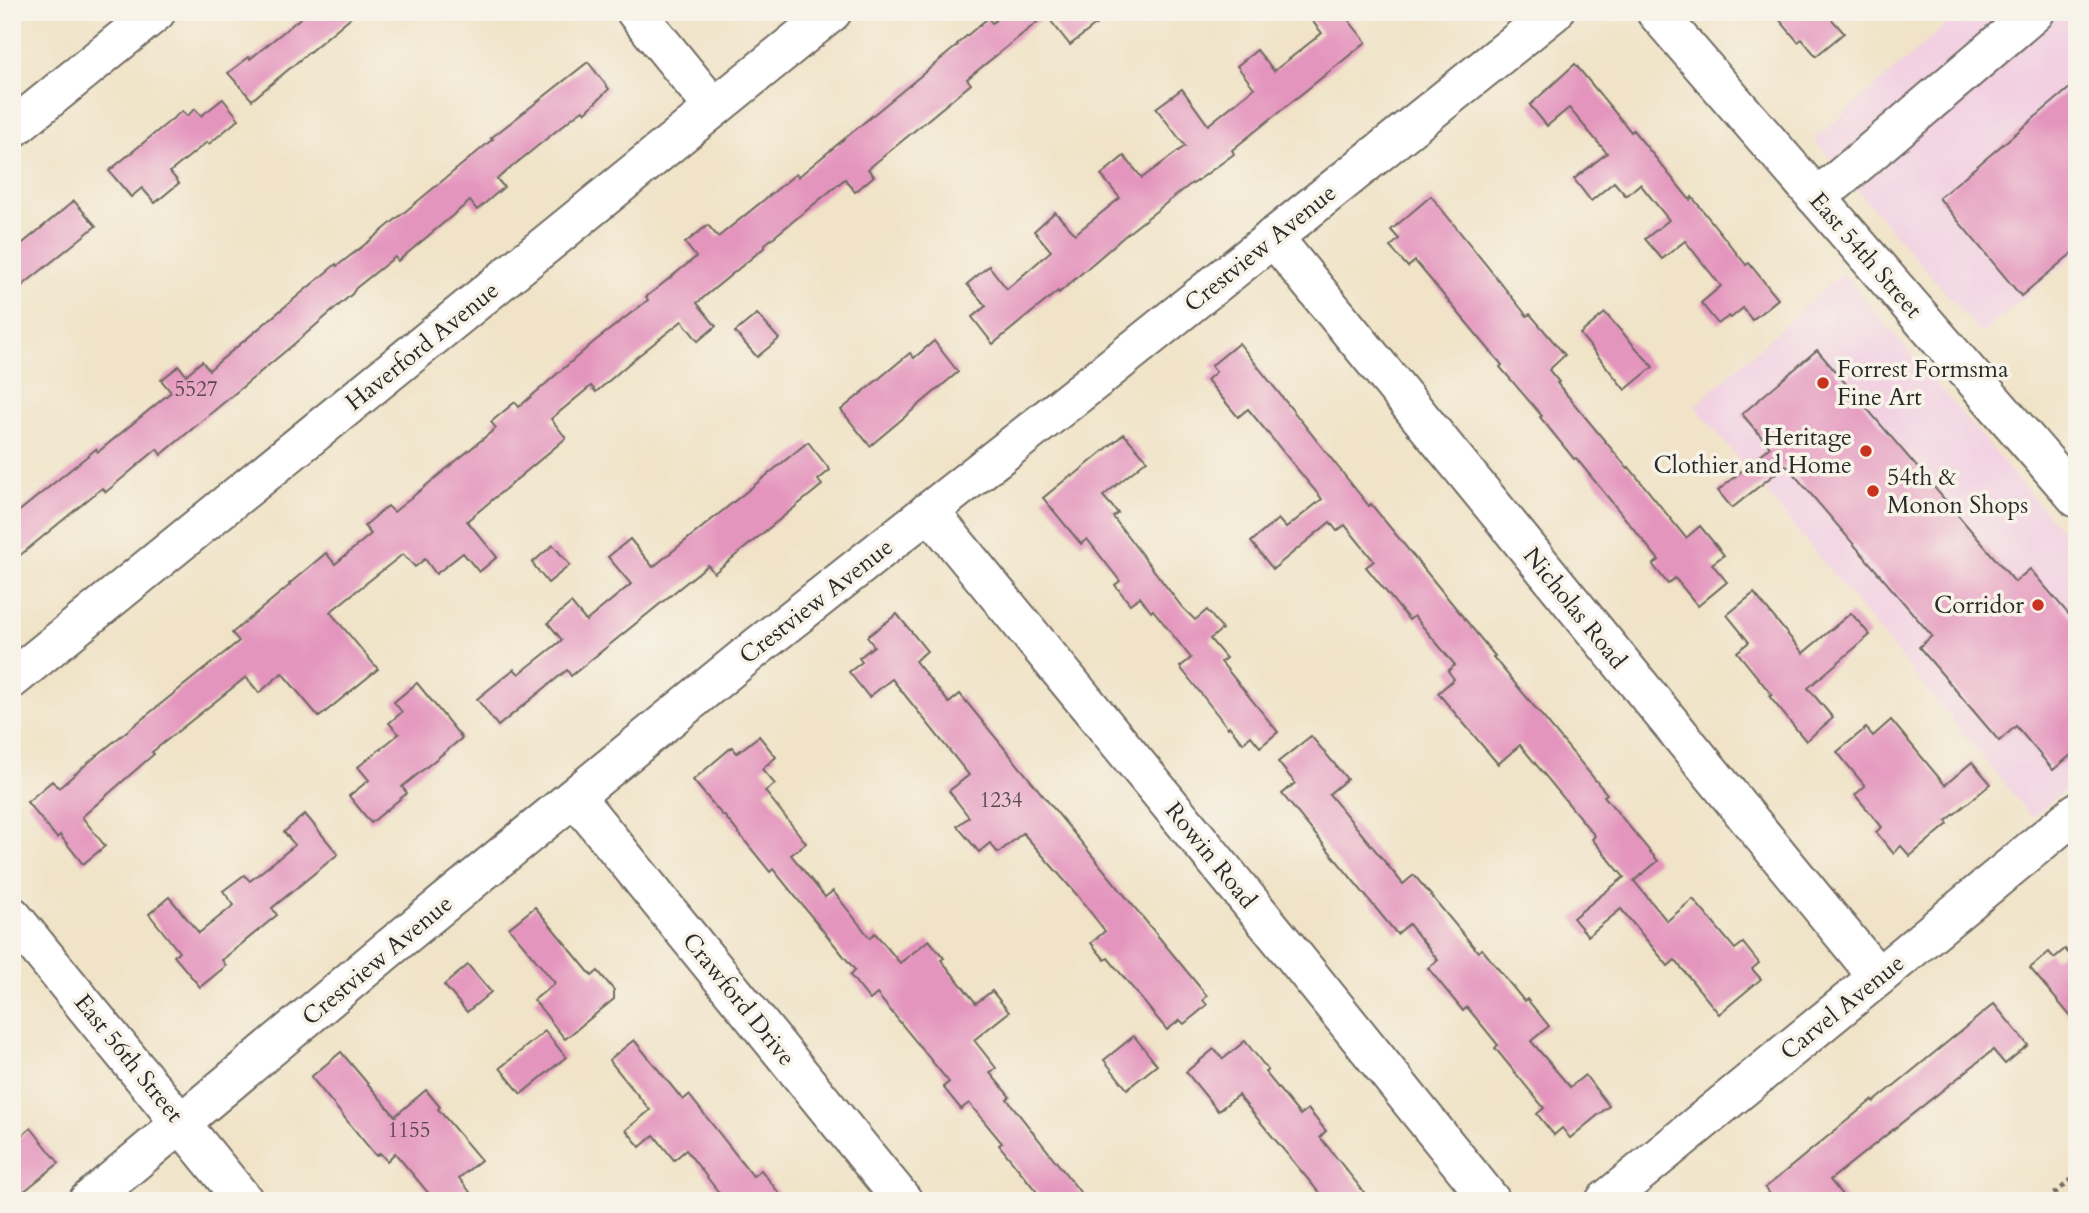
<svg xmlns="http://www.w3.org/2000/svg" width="2089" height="1213" font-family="Cardo,serif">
<rect width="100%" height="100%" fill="#f7f3e8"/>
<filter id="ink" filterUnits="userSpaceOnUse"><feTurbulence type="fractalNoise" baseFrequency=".0143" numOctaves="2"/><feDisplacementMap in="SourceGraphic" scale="14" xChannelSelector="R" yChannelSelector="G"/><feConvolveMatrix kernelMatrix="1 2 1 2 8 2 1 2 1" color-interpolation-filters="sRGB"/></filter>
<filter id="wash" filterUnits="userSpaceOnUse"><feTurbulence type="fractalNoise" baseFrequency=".00686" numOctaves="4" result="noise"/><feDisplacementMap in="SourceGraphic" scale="28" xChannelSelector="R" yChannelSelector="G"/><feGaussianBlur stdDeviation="1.57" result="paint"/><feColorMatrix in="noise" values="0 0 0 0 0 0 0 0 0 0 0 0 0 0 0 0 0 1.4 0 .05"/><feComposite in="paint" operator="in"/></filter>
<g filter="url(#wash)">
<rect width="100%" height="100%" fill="#f0e3c7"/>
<g fill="#f2d0e2">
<path d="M 1961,12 L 2077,12 L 2077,253 L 1981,334 L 1814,140 Z"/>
<path d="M 1842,273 L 2077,549 L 2077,780 L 2032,818 L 1695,406 Z"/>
</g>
<g id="blocks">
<g fill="#e495bd">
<path d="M 308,12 L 357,12 L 252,100 L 228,73 L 249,57 L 250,59 Z"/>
<path d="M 1005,12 L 1112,12 L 1070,45 L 1046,15 L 967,79 L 971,84 L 868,169 L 874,176 L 855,192 L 845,179 L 764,245 L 765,247 L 697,303 L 716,326 L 698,341 L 682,321 L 633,360 L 596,392 L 591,386 L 551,419 L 566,438 L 467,521 L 497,557 L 479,572 L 463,553 L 436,574 L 425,559 L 415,567 L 403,554 L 330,612 L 378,669 L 319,717 L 282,673 L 259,693 L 246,677 L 152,752 L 154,754 L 82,817 L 105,846 L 83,864 L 60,835 L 57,838 L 27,802 L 52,781 L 59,788 L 96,756 L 239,641 L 232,633 L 290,585 L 289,584 L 326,553 L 335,564 L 371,534 L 364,526 L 388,506 L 394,512 L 496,428 L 491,422 L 515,402 L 519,407 L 595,341 L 648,300 L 646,297 L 696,257 L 685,243 L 708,225 L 718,237 L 796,174 L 798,177 L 958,45 L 957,44 L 988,18 L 992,23 Z"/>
<path d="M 1305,12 L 1342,12 L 1366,42 L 1232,150 L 1234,154 L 1193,184 L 1192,183 L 1127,234 L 1059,293 L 1058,291 L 993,344 L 972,317 L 986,306 L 967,284 L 989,266 L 1007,289 L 1051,251 L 1034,231 L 1055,212 L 1075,234 L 1120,198 L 1101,175 L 1124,156 L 1142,178 L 1185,146 L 1156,108 L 1182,89 L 1208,125 L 1254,88 L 1237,66 L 1257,50 L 1274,71 L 1322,33 Z"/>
<path d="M 1773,12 L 1830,12 L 1828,15 L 1844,33 L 1816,56 L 1802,39 L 1798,42 Z"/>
<path d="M 588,62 L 609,89 L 585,113 L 583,110 L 577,114 L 497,179 L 504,187 L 477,210 L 470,201 L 398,261 L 395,257 L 356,288 L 352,294 L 294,344 L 161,455 L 157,449 L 106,492 L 102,488 L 12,562 L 12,517 L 96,449 L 98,452 L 171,392 L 161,380 L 179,366 L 186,375 L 202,361 L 209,370 L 336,264 L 337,266 L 372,239 L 493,139 L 491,138 Z"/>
<path d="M 1575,64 L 1631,132 L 1633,130 L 1690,200 L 1692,197 L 1746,265 L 1749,263 L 1778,299 L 1752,320 L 1743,308 L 1731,318 L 1729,316 L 1718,324 L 1701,303 L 1721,286 L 1685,241 L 1662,259 L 1645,239 L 1669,220 L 1640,184 L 1626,196 L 1614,182 L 1591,201 L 1574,179 L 1607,153 L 1569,108 L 1547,126 L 1530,105 Z"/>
<path d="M 2077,82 L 2077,249 L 2021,296 L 1939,198 Z"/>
<path d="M 223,99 L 239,119 L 209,144 L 207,142 L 170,172 L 179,183 L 155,203 L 142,188 L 131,197 L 109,171 L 182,111 L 187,116 L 195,109 L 201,116 Z"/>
<path d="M 1431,196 L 1527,316 L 1530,314 L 1565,355 L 1549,370 L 1559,382 L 1557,383 L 1628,469 L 1629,467 L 1686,538 L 1700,526 L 1724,555 L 1712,564 L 1727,582 L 1698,606 L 1675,578 L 1668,584 L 1653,565 L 1659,560 L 1576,458 L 1574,459 L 1540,417 L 1542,416 L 1500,367 L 1502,365 L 1415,261 L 1408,267 L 1390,247 L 1399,239 L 1391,230 Z"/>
<path d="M 74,201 L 96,226 L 12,294 L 12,252 Z"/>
<path d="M 1605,313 L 1653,367 L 1625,390 L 1580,334 Z"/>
<path d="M 757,314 L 779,339 L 757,357 L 735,332 Z"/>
<path d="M 934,341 L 958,372 L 870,446 L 841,410 L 910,353 L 914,358 Z"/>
<path d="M 1239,343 L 1369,506 L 1371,504 L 1495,656 L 1493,657 L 1607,794 L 1604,796 L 1658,861 L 1634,881 L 1667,921 L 1693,899 L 1735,949 L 1743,943 L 1759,963 L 1752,969 L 1761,979 L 1719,1014 L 1675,960 L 1668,966 L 1621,909 L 1588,936 L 1573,918 L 1624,877 L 1592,839 L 1595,836 L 1520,745 L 1498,764 L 1438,693 L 1454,679 L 1448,671 L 1455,665 L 1414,616 L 1409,620 L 1366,567 L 1374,561 L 1345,525 L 1337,531 L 1330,522 L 1273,569 L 1251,542 L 1278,519 L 1286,528 L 1322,499 L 1248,409 L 1238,417 L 1207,380 L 1216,372 L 1211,366 Z"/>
<path d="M 1817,350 L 2015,582 L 2030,569 L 2077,624 L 2077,750 L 2053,770 L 2016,726 L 1999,741 L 1919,647 L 1932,636 L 1786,465 L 1732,508 L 1718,491 L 1770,447 L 1742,414 Z"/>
<path d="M 1124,434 L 1147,460 L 1103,496 L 1118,513 L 1113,517 L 1182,607 L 1195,620 L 1207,610 L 1222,629 L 1210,639 L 1226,658 L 1221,662 L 1278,732 L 1260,747 L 1251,736 L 1243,743 L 1229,726 L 1228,728 L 1180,667 L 1191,658 L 1153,610 L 1151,612 L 1140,597 L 1130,604 L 1115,585 L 1120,581 L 1087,539 L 1081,544 L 1043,498 L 1071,475 L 1072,477 Z"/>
<path d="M 808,442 L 830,470 L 818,480 L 822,485 L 714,573 L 708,565 L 571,676 L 567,670 L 498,726 L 477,699 L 514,669 L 519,674 L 562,640 L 548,623 L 571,603 L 586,621 L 631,584 L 608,557 L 630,539 L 653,567 Z"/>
<path d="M 553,545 L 570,565 L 548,583 L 532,563 Z"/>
<path d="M 1754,593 L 1803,653 L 1851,613 L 1870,635 L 1808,688 L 1833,718 L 1806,741 L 1769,696 L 1772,695 L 1737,652 L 1749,642 L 1727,615 Z"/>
<path d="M 897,614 L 927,651 L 915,661 L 949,703 L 960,694 L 1207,996 L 1203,1000 L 1207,1005 L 1184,1024 L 1180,1020 L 1167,1030 L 1108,958 L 1105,960 L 1091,943 L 1105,931 L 1077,895 L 1023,833 L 998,853 L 990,843 L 979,852 L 957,826 L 969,817 L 949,791 L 969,775 L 892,679 L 869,697 L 849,672 L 862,662 L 859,658 L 874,646 L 867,637 Z"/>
<path d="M 417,683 L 462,738 L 402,787 L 407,793 L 371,823 L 349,796 L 369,780 L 358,767 L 399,734 L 389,723 L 402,712 L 394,702 Z"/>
<path d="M 1891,720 L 1945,785 L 1972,762 L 1991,784 L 1946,821 L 1948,824 L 1910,856 L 1901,846 L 1893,853 L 1876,832 L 1882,827 L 1855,795 L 1865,786 L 1837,752 L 1866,728 L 1873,736 Z"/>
<path d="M 759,736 L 776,757 L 762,769 L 775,784 L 765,791 L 806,843 L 791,855 L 825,897 L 833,891 L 870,938 L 875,933 L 900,963 L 929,940 L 944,958 L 941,960 L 976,1003 L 992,991 L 1009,1012 L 974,1040 L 996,1068 L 990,1073 L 1010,1097 L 1007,1099 L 1087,1201 L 1044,1201 L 999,1145 L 1002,1143 L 969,1103 L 961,1109 L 943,1087 L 949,1082 L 877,994 L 870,1000 L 850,975 L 855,970 L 773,869 L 770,872 L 724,815 L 723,816 L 693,780 L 732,747 L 737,753 Z"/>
<path d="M 1311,736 L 1347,779 L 1329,794 L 1403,884 L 1414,875 L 1478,952 L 1482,949 L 1524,1001 L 1527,999 L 1549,1026 L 1531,1041 L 1570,1087 L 1585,1075 L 1609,1106 L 1570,1138 L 1562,1128 L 1554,1135 L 1537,1114 L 1544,1108 L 1495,1048 L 1498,1045 L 1467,1007 L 1463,1011 L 1428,968 L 1438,960 L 1409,924 L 1397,934 L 1282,794 L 1295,783 L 1278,762 Z"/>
<path d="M 305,814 L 338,854 L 272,908 L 277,915 L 222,960 L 226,966 L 200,987 L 174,956 L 179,952 L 149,914 L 169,897 L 199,933 L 234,905 L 223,891 L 244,875 L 250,881 L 295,845 L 284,832 Z"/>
<path d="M 535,907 L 592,976 L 598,971 L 614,990 L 614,999 L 565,1039 L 534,1000 L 555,983 L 509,928 Z"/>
<path d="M 2065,949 L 2077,963 L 2077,1024 L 2030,968 L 2049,952 L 2054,958 Z"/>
<path d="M 468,965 L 491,992 L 467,1012 L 444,985 Z"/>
<path d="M 1994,1004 L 2028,1045 L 2005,1064 L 1993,1050 L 1830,1180 L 1847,1201 L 1776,1201 L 1765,1188 L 1872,1100 L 1874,1102 Z"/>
<path d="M 545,1031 L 566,1057 L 521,1094 L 500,1068 Z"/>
<path d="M 1134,1036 L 1157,1065 L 1127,1089 L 1104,1060 Z"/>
<path d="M 634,1040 L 683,1100 L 689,1095 L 753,1176 L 761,1170 L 785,1201 L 719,1201 L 723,1198 L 686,1150 L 674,1160 L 654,1135 L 640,1147 L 626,1130 L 650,1110 L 609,1060 Z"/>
<path d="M 1245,1041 L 1268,1070 L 1265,1072 L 1300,1115 L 1308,1109 L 1326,1131 L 1320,1137 L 1371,1201 L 1326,1201 L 1238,1095 L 1218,1111 L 1186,1072 L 1214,1049 L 1223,1059 Z"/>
<path d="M 341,1052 L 395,1116 L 426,1090 L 440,1107 L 438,1109 L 481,1160 L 459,1178 L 477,1201 L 435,1201 L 395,1153 L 387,1161 L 380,1153 L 376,1156 L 311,1077 Z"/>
<path d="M 31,1128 L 59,1163 L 12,1201 L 12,1144 Z"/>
</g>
</g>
</g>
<g filter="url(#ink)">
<use href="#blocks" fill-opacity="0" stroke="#706b62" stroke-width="2"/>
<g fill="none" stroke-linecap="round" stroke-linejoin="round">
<g stroke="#706b62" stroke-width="42">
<g id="minor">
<path d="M 636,12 L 714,108"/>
<path d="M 1656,12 L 2077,498"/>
<path d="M 12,129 L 156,12"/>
<path d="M 1815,196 L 1836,182 L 2035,12"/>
<path d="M 1273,237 L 1878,977"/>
<path d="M 929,511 L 1290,951 L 1491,1201"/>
<path d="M 12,679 L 832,12"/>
<path d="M 575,797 L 903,1201"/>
<path d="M 12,916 L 244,1201"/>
<path d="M 88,1201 L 387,950 L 757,647 L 1102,375 L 1554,12"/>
<path d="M 1605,1201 L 1878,977 L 2077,812"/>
</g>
</g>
<path stroke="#706b62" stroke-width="4.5" stroke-dasharray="5 5" stroke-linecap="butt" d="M 2046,1201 L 2077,1175"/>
<use href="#minor" stroke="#fff" stroke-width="38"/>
</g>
</g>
<g fill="#c8321e" stroke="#f7f3e8" stroke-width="2.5">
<circle cx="1823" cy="383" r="7"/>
<circle cx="1866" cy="451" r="7"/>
<circle cx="1873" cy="491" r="7"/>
<circle cx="2038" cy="605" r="7"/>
</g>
<g text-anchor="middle" stroke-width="7" stroke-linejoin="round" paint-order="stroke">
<g font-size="21" fill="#594650">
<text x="196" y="396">5527</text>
<text x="1001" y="807">1234</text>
<text x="409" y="1137">1155</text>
</g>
<g font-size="24" fill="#2b2b2b" stroke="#f7f3e8">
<text transform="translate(1260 248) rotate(-39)" y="8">Crestview Avenue</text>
<text transform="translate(1866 255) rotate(49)" y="8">East 54th Street</text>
<text transform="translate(422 346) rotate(-39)" y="8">Haverford Avenue</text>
<text transform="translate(816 601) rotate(-38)" y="8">Crestview Avenue</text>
<text transform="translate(1575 608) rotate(51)" y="8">Nicholas Road</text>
<text transform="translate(1211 855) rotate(51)" y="8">Rowin Road</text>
<text transform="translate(377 960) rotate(-40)" y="8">Crestview Avenue</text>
<text transform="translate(739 999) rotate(51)" y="8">Crawford Drive</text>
<text transform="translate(1842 1007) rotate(-39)" y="8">Carvel Avenue</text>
<text transform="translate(129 1058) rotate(51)" y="8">East 56th Street</text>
</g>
<g font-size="24" fill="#2b2b2b" stroke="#f7f3e8" text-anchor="start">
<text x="1837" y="377">Forrest Formsma<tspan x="1837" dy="28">Fine Art</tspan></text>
<text x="1852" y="445" text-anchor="end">Heritage<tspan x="1852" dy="28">Clothier and Home</tspan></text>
<text x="1887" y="485">54th &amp;<tspan x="1887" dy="28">Monon Shops</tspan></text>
<text x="2024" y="613" text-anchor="end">Corridor</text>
</g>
</g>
<rect width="2089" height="1213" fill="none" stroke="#f7f3e8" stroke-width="42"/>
</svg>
